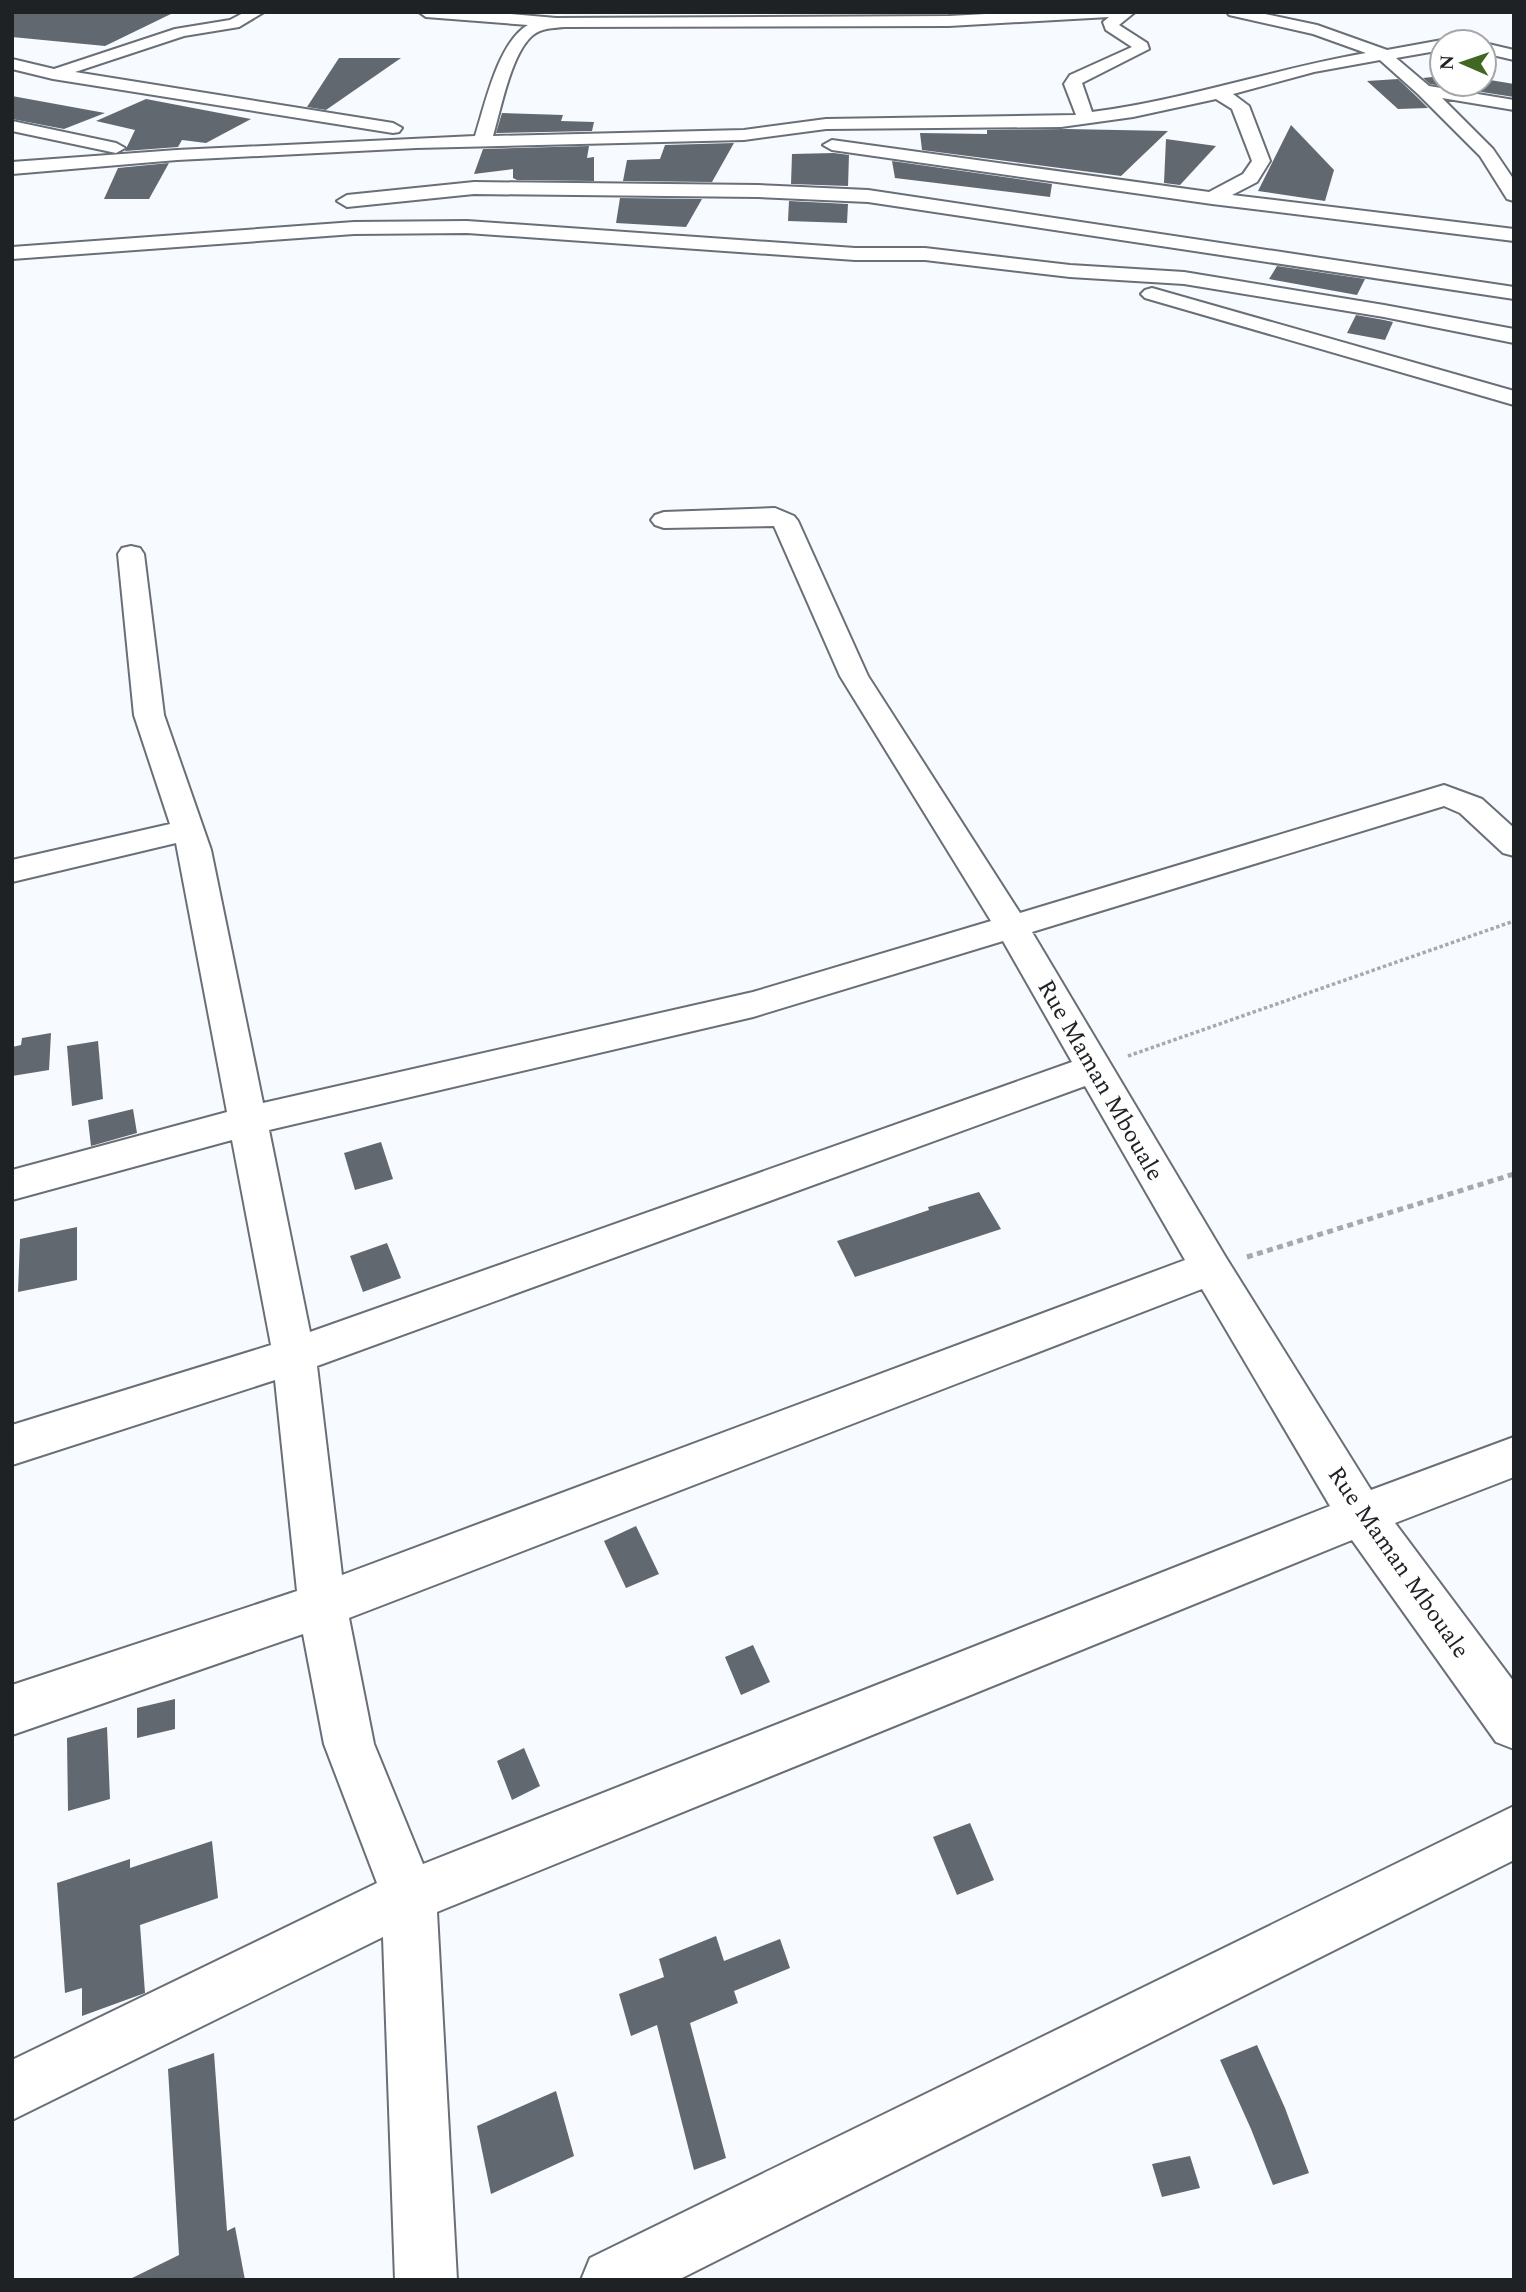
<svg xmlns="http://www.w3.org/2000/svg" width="1526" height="2292" font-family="Spectral,serif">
<rect width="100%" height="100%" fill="#f7fafe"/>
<g fill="#626870">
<path d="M 12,12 L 175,12 L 105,46 L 12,37 Z"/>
<path d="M 339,58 L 401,58 L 326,110 L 307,107 Z"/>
<path d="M 1442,76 L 1442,84 L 1484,84 L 1484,79 L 1514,84 L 1514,97 L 1430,84 L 1423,78 Z"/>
<path d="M 1398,79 L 1416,96 L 1428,108 L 1398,109 L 1367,81 Z"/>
<path d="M 12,96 L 105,113 L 64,129 L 12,119 Z"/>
<path d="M 146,99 L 251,119 L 206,143 L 182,140 L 178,147 L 125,151 L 135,130 L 96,121 Z"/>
<path d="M 502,113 L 563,115 L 561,121 L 594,122 L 592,131 L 496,133 Z"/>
<path d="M 1291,125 L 1334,170 L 1325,201 L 1258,191 Z"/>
<path d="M 1066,129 L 1168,131 L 1121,176 L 922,150 L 920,133 L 987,134 L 987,130 Z"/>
<path d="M 1166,139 L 1216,146 L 1180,185 L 1164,183 Z"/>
<path d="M 734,143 L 712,182 L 623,181 L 627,160 L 660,159 L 665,145 Z"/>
<path d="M 589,146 L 587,158 L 594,157 L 594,181 L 517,180 L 513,178 L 513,169 L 474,174 L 483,149 Z"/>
<path d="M 834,153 L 849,155 L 848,186 L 791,184 L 792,154 Z"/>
<path d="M 892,161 L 1052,184 L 1050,197 L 895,178 Z"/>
<path d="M 169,163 L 149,199 L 104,199 L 118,168 Z"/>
<path d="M 620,198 L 702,199 L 686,227 L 616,223 Z"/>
<path d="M 789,201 L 848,204 L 847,223 L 788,221 Z"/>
<path d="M 1277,266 L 1365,279 L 1357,295 L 1269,279 Z"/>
<path d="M 1356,315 L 1384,320 L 1393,322 L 1385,340 L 1347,333 Z"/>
<path d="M 51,1033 L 49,1070 L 12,1076 L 12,1047 L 21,1045 L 22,1038 Z"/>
<path d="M 98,1041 L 103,1099 L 72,1106 L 67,1046 Z"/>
<path d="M 133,1109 L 137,1133 L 91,1146 L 88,1120 Z"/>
<path d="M 381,1142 L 393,1179 L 355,1190 L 344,1153 Z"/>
<path d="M 979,1192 L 1001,1229 L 855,1277 L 837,1241 L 929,1210 L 928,1207 Z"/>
<path d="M 77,1227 L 77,1280 L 18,1292 L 20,1239 Z"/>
<path d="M 387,1243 L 401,1278 L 363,1292 L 350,1256 Z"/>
<path d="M 636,1526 L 659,1574 L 626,1588 L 604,1541 Z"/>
<path d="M 753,1645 L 770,1682 L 741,1695 L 725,1657 Z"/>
<path d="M 175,1699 L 175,1729 L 137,1738 L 137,1708 Z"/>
<path d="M 107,1727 L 110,1799 L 68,1811 L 67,1738 Z"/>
<path d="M 524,1748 L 540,1786 L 512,1800 L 497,1761 Z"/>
<path d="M 970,1823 L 994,1880 L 957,1895 L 933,1837 Z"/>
<path d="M 212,1841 L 218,1898 L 140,1925 L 145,1993 L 82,2016 L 82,1988 L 65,1993 L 57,1883 L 130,1859 L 130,1868 Z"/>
<path d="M 716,1936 L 724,1961 L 780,1939 L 790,1968 L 734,1991 L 738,2003 L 690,2023 L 726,2158 L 694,2170 L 657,2025 L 631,2036 L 619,1994 L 664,1977 L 659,1959 Z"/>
<path d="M 1257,2045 L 1285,2108 L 1309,2173 L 1273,2185 L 1251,2129 L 1220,2060 Z"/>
<path d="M 214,2053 L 227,2231 L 235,2227 L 245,2280 L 128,2280 L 179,2255 L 168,2069 Z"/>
<path d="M 556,2091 L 574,2156 L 491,2194 L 477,2126 Z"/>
<path d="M 1190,2156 L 1200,2188 L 1162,2197 L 1152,2164 Z"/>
</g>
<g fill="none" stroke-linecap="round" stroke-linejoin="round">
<g stroke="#696f77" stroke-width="4">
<g id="minor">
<path d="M 245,12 L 264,12 L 239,27 L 184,36 L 75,72 L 393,123 L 402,128 L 399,132 L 393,133 L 53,79 L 12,69 L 12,59 L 54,69 L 175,29 L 230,20 Z"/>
<path d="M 419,12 L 487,12 L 556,18 L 949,16 L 1023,12 L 1135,12 L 1119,25 L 1147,43 L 1149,49 L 1082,83 L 1092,112 C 1185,100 1274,69 1366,53 L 1313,34 L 1229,15 L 1227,12 L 1256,12 L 1317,25 L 1387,50 L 1442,40 L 1448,42 L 1442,42 L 1442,50 L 1396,58 L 1429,86 L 1514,100 L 1514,110 L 1442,98 L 1493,149 L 1514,180 L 1514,201 L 1507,199 L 1480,156 L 1418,94 L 1380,60 L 1314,72 L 1233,94 L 1249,106 L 1270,161 L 1257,182 L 1232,195 L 1514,229 L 1514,241 L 1212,204 L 832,150 L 823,145 L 832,140 L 1209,192 L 1243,174 L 1252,161 L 1232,109 L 1216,99 L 1133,117 L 1061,127 L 826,129 L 744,140 L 416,148 L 177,160 L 12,174 L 12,162 L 177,150 L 475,136 C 485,105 498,42 528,25 L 426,17 ZM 1109,17 L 1103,22 L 1106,30 L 1132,47 L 1070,75 L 1064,84 L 1076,115 L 826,119 L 744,130 L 493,136 C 501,109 511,53 533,35 C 541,28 554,28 564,27 L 949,26 Z"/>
<path d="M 1484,43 L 1514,50 L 1514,60 L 1484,53 Z"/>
<path d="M 12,121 L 116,143 L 125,148 L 116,153 L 12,131 Z"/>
<path d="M 474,182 L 758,185 L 868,190 L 1514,287 L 1514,299 L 868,202 L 758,197 L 474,194 L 347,207 L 337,201 L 347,195 Z"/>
<path d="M 467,221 L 855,248 L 925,248 L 1070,265 L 1184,272 L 1384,305 L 1514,329 L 1514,343 L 1384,317 L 1184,284 L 1070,277 L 925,260 L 855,260 L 467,233 L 354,234 L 12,259 L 12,247 L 354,222 Z"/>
<path d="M 1152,288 L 1514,391 L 1514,405 L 1145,298 L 1141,294 L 1145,290 Z"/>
<path d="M 775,508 L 794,516 L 798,521 L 868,676 L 1020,913 L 1444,785 L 1482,799 L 1514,828 L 1514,856 L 1503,853 L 1460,813 L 1444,806 L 1032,932 L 1225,1256 L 1371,1490 L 1514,1437 L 1514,1477 L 1395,1523 L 1514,1682 L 1514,1749 L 1496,1742 L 1352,1540 L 437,1912 L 457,2280 L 395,2280 L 383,1937 L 12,2120 L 12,2060 L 377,1883 L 324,1744 L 303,1634 L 12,1735 L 12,1685 L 297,1591 L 275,1380 L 12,1465 L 12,1425 L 271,1345 L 232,1140 L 12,1200 L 12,1170 L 227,1112 L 176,843 L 12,882 L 12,860 L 170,824 L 134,715 L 118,554 L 122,548 L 131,546 L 140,548 L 144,554 L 164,715 L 211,850 L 263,1103 L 753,992 L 991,921 L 840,676 L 774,526 L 664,528 L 655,525 L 651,520 L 655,515 L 664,512 ZM 1003,941 L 1072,1062 L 310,1332 L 269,1130 L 753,1017 ZM 1085,1086 L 1185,1260 L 342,1575 L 317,1366 ZM 1202,1289 L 1330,1506 L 423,1864 L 374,1744 L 349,1618 Z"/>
<path d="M 1514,1806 L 1514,1860 L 678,2280 L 581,2280 L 590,2258 Z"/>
</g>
</g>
<path stroke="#a6a9ad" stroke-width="3.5" stroke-dasharray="3.5 2.5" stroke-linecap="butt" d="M 1128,1056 L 1514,921"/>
<path stroke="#a6a9ad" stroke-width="5" stroke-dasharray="6 4.5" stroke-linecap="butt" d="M 1247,1257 L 1514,1174"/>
<use href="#minor" fill="#fff" fill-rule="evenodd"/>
</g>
<g text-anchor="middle" stroke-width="7" stroke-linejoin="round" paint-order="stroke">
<g font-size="24" fill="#1f2225" stroke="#fff">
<text transform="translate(1101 1080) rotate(60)" y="8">Rue Maman Mbouale</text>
<text transform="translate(1399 1562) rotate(55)" y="8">Rue Maman Mbouale</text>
</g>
</g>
<rect width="1526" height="2292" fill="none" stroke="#1f2225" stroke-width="28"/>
<g transform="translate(1463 63) rotate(272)"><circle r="33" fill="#ffffff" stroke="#a5a7a8" stroke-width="2"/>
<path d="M0-5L12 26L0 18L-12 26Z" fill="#406824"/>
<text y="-10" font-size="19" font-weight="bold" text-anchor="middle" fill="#1f2225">N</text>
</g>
</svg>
